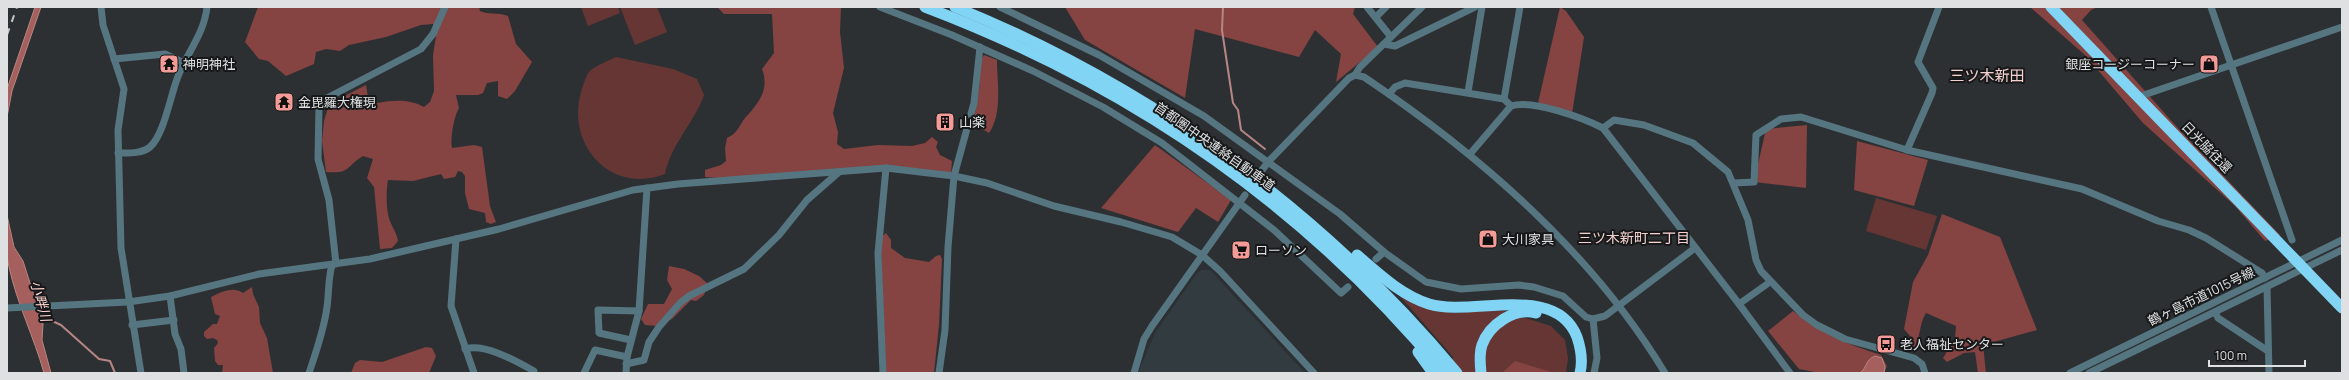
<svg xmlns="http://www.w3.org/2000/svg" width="2349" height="380" font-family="Manrope,'Noto Sans JP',sans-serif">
<rect width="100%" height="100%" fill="#2d3032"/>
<path fill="#323b3f" d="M 1201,270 L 1210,270 L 1305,373 L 1138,373 L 1155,333 L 1195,276 Z"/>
<g fill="#663635">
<path d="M 581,7 L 618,7 L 620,13 L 588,26 Z"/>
<path d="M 620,7 L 657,7 L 667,32 L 635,45 Z"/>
<path d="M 616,57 L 673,69 L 697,79 L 704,95 C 694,123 671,144 665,174 C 611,195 566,145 581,92 C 583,86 586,74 591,70 C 597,65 608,61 616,57 Z"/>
<path d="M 1876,198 L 1937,216 L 1926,250 L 1866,231 Z"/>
<path d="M 1400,296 L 1431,309 L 1455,313 L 1500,310 L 1551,326 L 1565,340 L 1568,358 L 1566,373 L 1450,373 L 1453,357 Z"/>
</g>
<g fill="#854341">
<path d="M 258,7 L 479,7 L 480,11 C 490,15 497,12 508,16 L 516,44 L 532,62 L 515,91 L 507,99 L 498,96 L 498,81 L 487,83 L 483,93 L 478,95 L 456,95 L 459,108 C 454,116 450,139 452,148 L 474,145 L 482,147 L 490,206 L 496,222 L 491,224 L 486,222 L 485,213 L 469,209 L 465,193 L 465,176 L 462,172 L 458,171 L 455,177 L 444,179 L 441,174 L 413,181 L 388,180 C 386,191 386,211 390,221 C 393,229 396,231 398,241 L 392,248 L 380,249 L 374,187 L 367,178 L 373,159 L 363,156 C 345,167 351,174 326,172 L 322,141 L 324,121 L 329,104 L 366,85 L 368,97 L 378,103 C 393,100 410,99 424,107 L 430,102 L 434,91 L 433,55 L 436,36 L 433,24 L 421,25 L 386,37 L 349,45 L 340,51 L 326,49 L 316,52 L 314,64 L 286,76 L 268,61 L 259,59 L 245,42 Z"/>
<path d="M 717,7 L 841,7 L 840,32 L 844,68 L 833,113 L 838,132 L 837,144 L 844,149 L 878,145 L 912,146 L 925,143 L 932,137 L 938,142 L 936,147 L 940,155 L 952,161 L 951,173 L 885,165 L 866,168 L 717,178 L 705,177 L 705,170 L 721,165 L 726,161 L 725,148 L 727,138 C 738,133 738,127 745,118 C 758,104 770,90 762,69 L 774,53 L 772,14 L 724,14 Z"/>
<path d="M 1065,7 L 1355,7 L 1353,14 L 1378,47 L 1336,82 L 1341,54 L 1315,30 L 1299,57 L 1195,29 L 1185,98 L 1085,40 Z"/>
<path d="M 1560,7 L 1566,11 L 1584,37 L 1572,114 L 1538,103 Z"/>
<path d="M 2030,7 L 2098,7 L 2091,10 L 2082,20 L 2176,126 L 2280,235 L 2265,241 L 2235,206 L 2143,123 L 2085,55 Z"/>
<path d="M 984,55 L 997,60 C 997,83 1003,113 989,133 L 973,124 L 979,90 L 981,60 Z"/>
<path d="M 1807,125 L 1806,188 L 1754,182 L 1766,129 Z"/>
<path d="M 1857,141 L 1928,160 L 1914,206 L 1854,190 Z"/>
<path d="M 1155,145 L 1231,200 L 1218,222 L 1196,208 L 1178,232 L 1101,208 Z"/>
<path d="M 1942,214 L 2000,237 L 2037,330 L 1983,345 L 1986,373 L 1978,373 L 1975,352 L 1964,353 L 1947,362 L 1943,358 L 1955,339 L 1956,326 L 1926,313 C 1919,324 1921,335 1915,347 L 1908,347 L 1910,336 L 1904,329 L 1913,282 L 1928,255 Z"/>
<path d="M 886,233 L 891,240 L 891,248 L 905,258 L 929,262 L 936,256 L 940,255 L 942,259 L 939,325 L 934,373 L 886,373 L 881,254 L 881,237 Z"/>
<path d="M 669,266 L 684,269 L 699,276 L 708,284 L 704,295 L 696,301 L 691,300 L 672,319 L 657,326 L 645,325 L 641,319 L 648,304 L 664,304 L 672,289 L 667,280 Z"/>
<path d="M 252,287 L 253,294 L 259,307 L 260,323 L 267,338 L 273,373 L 222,373 L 223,365 L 218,365 L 215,361 L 214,348 L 218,343 L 217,340 L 213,338 L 207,339 L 204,336 L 204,332 L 213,324 L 217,324 L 220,316 L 215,314 L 211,297 C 221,292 233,286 243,293 Z"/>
<path d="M 1793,311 C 1823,335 1845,343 1881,355 L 1887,366 L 1884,373 L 1820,373 L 1799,369 L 1768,331 Z"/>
<path d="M 426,347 L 432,348 L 436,356 L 429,373 L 351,373 L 355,363 L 360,360 L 382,362 Z"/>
<path d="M 1515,361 L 1551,372 L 1551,373 L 1502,373 Z"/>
</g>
<g fill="#a55f5c" stroke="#b68684">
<path d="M 35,7 L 41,7 L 12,91 L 7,117 L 7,89 Z"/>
<path d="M 7,215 L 14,247 L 23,261 L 43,324 L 42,340 L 51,373 L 44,373 C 34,337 17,304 9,267 C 5,250 7,232 7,215 Z"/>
<path d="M 1875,356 L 1882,358 L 1885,367 L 1884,373 L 1860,373 C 1867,368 1865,360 1875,356 Z"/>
</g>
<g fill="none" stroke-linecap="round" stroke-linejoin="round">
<g stroke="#b68684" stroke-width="2">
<path d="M 1223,7 L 1222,30 L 1233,103 L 1238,110 L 1241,130 L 1265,149"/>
<path d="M 39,315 L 61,325 L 99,359 L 110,361 L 115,373"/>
</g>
<g stroke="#557581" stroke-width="7">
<path d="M 101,7 L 103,25 L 124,89 L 118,130 L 121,248 L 141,373"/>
<path d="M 880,7 L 952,35 L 1033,71 L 1103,107 L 1162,143 L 1274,230 L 1341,293 L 1348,287"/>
<path d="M 1000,7 L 1099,55 L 1204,116 L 1340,214 L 1384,252 L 1426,282 L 1461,289 L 1519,285 L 1534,287 L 1563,296 L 1586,317 L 1593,319 L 1597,358 L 1594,373"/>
<path d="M 1367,7 L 1391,37"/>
<path d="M 1939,7 L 1918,62 L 1933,88 L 1932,93 L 1907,150 L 2082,189 L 2158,221 L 2189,230 L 2206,238 L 2262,273 L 2265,278"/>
<path d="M 2211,7 L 2292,240"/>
<path d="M 1376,17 L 1386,7"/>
<path d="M 1384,44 L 1395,46 L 1475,7"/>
<path d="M 114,59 L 165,54 L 184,63"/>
<path d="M 1355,75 L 1360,67 L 1422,7"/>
<path d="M 1468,92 L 1482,7"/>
<path d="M 1389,94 L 1395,87 L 1405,83 L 1504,99 L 1511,106"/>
<path d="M 2138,97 L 2342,27"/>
<path d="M 1504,99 L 1520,7"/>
<path d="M 1603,128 L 1614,120 L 1644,125 L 1693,143 L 1728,172 L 1748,220 L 1756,260 L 1761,271 L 1803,315 L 1817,325 L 1845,339 L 1914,358 L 1922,364 L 1925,373"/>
<path d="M 118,153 C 128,153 142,154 150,147 C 163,136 170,99 176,82 C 184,56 204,36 207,7"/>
<path d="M 1470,154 L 1511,106 C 1532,99 1583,118 1603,128 L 1739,304 L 1790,373"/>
<path d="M 1262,170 L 1269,161 L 1349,78 L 1355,75 L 1364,77 C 1480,155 1592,252 1665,373"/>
<path d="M 1734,183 L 1754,182 L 1756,135 L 1781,119 L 1801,117 L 1907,150"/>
<path d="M 456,239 L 451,306 L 474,373"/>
<path d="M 1376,259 L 1384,252"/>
<path d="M 336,264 L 329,200 L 318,159 L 319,106 L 327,98 L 421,49 L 433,34 L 445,7"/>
<path d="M 2267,287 L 2269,373"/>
<path d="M 170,296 L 175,334 L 181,349 L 184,373"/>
<path d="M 1739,304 L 1770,282"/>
<path d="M 7,308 L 128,302 L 170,296 L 259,274 L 370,259 L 499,229 L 633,190 L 678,184 L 886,168 L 954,176 L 987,183 L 1054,206 L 1121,222 L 1172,237 L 1202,255 L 1220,271 L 1314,373"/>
<path d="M 2215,312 L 2218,318 L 2268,351"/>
<path d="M 1593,319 L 1605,316 L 1695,248"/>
<path d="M 132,325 L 174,320"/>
<path d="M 631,340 L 599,333 L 598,310 L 639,311"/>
<path d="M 465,349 C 485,343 516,361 534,371 L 534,373"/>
<path d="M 626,364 L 644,360 L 649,342 L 659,327 L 680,303 L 689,296 L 744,269 L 779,235 L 807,200 L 839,172"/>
<path d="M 309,373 C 316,352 324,330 327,307 C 329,293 328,279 332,265"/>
<path d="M 584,373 L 595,350 L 627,357"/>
<path d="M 626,373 L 627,357 L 639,311 L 647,188"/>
<path d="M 883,373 L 878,253 L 886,168"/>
<path d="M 939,373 L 945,330 L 948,247 L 954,176 L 974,103 L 980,47"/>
<path d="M 1134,373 L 1144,339 L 1152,326 L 1245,195"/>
<path d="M 2070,373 L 2342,240"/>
<path d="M 2089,373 L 2342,250"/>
</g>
<g stroke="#81d4f3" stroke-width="11">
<path d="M 925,7 C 1128,84 1305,205 1444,373"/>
<path d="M 955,7 C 1151,87 1322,211 1457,373"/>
<path d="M 2051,7 L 2342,308"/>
<path d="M 1357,255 C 1379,274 1401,295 1429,304 C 1472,317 1556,282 1577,337 C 1581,349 1583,361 1580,373"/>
<path d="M 1418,352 L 1433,373"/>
<path d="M 1481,373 C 1480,364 1479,354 1482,345 C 1489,325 1514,307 1536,313"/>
</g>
<path stroke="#c4c6c7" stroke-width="2" stroke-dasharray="7 7" stroke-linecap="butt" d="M 7,35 L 17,7"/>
</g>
<defs>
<g id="temple-square" transform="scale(1)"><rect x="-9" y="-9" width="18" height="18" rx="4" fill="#f59b97" stroke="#171819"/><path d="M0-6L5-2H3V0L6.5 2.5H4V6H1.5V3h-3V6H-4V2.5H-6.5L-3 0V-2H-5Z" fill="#111"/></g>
<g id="shop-square" transform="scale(1)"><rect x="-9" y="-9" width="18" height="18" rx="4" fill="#f59b97" stroke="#171819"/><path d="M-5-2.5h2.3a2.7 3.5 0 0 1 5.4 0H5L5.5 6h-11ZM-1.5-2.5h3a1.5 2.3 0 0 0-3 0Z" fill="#111"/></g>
<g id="building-square" transform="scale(1)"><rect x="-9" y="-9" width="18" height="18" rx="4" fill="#f59b97" stroke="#171819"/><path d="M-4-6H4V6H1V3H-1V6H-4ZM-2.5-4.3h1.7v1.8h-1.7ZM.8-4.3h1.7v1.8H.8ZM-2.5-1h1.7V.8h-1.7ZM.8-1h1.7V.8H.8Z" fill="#111"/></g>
<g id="supermarket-square" transform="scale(1)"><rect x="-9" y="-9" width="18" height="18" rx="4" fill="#f59b97" stroke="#171819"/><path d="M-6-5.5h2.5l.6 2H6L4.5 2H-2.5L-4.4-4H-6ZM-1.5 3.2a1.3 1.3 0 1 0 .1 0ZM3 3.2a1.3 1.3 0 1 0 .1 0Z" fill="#111"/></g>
<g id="bus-square" transform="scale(1)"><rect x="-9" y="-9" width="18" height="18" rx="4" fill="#f59b97" stroke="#171819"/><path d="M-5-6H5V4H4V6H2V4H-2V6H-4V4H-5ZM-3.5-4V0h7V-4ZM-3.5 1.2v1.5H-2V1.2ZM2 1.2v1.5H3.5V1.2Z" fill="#111"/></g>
</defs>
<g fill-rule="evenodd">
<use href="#temple-square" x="169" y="64"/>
<use href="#shop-square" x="2209" y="64"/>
<use href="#temple-square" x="284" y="102"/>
<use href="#building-square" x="945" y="122"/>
<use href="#shop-square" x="1488" y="239"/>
<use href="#supermarket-square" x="1241" y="250"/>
<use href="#bus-square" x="1886" y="344"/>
</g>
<g text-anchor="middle" stroke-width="4" stroke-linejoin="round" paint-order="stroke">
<g font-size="13" fill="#dee0e1" stroke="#171819" text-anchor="start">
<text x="183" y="69">神明神社</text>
<text x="2195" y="69" text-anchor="end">銀座コージーコーナー</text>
<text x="298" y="107">金毘羅大権現</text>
<text x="959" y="127">山楽</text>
<text x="1502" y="244">大川家具</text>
<text x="1255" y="255">ローソン</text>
<text x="1900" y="349">老人福祉センター</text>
</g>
<g font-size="13" fill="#dee0e1" stroke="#171819">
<text transform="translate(1215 146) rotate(35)" y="5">首都圏中央連絡自動車道</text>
<text transform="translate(2207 147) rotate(46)" y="5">日光脇往還</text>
<text transform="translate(2201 296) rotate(-26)" y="5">鶴ヶ島市道1015号線</text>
</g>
<g font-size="14" fill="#f5d1cf" stroke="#171819">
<text x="1634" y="243">三ツ木新町二丁目</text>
</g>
<g font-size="14" font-style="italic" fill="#fdd2cf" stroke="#171819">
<text transform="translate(41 301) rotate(74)" y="5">小畔川</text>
</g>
<g font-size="15" fill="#f5d1cf" stroke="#171819">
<text x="1987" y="81">三ツ木新田</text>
</g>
</g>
<rect width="2349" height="380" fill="none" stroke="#dee0e1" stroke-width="16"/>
<path d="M2209 360v6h96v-6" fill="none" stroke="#dee0e1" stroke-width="2"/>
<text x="2215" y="360" font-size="12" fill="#dee0e1" stroke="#171819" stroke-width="3" paint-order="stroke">100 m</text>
</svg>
